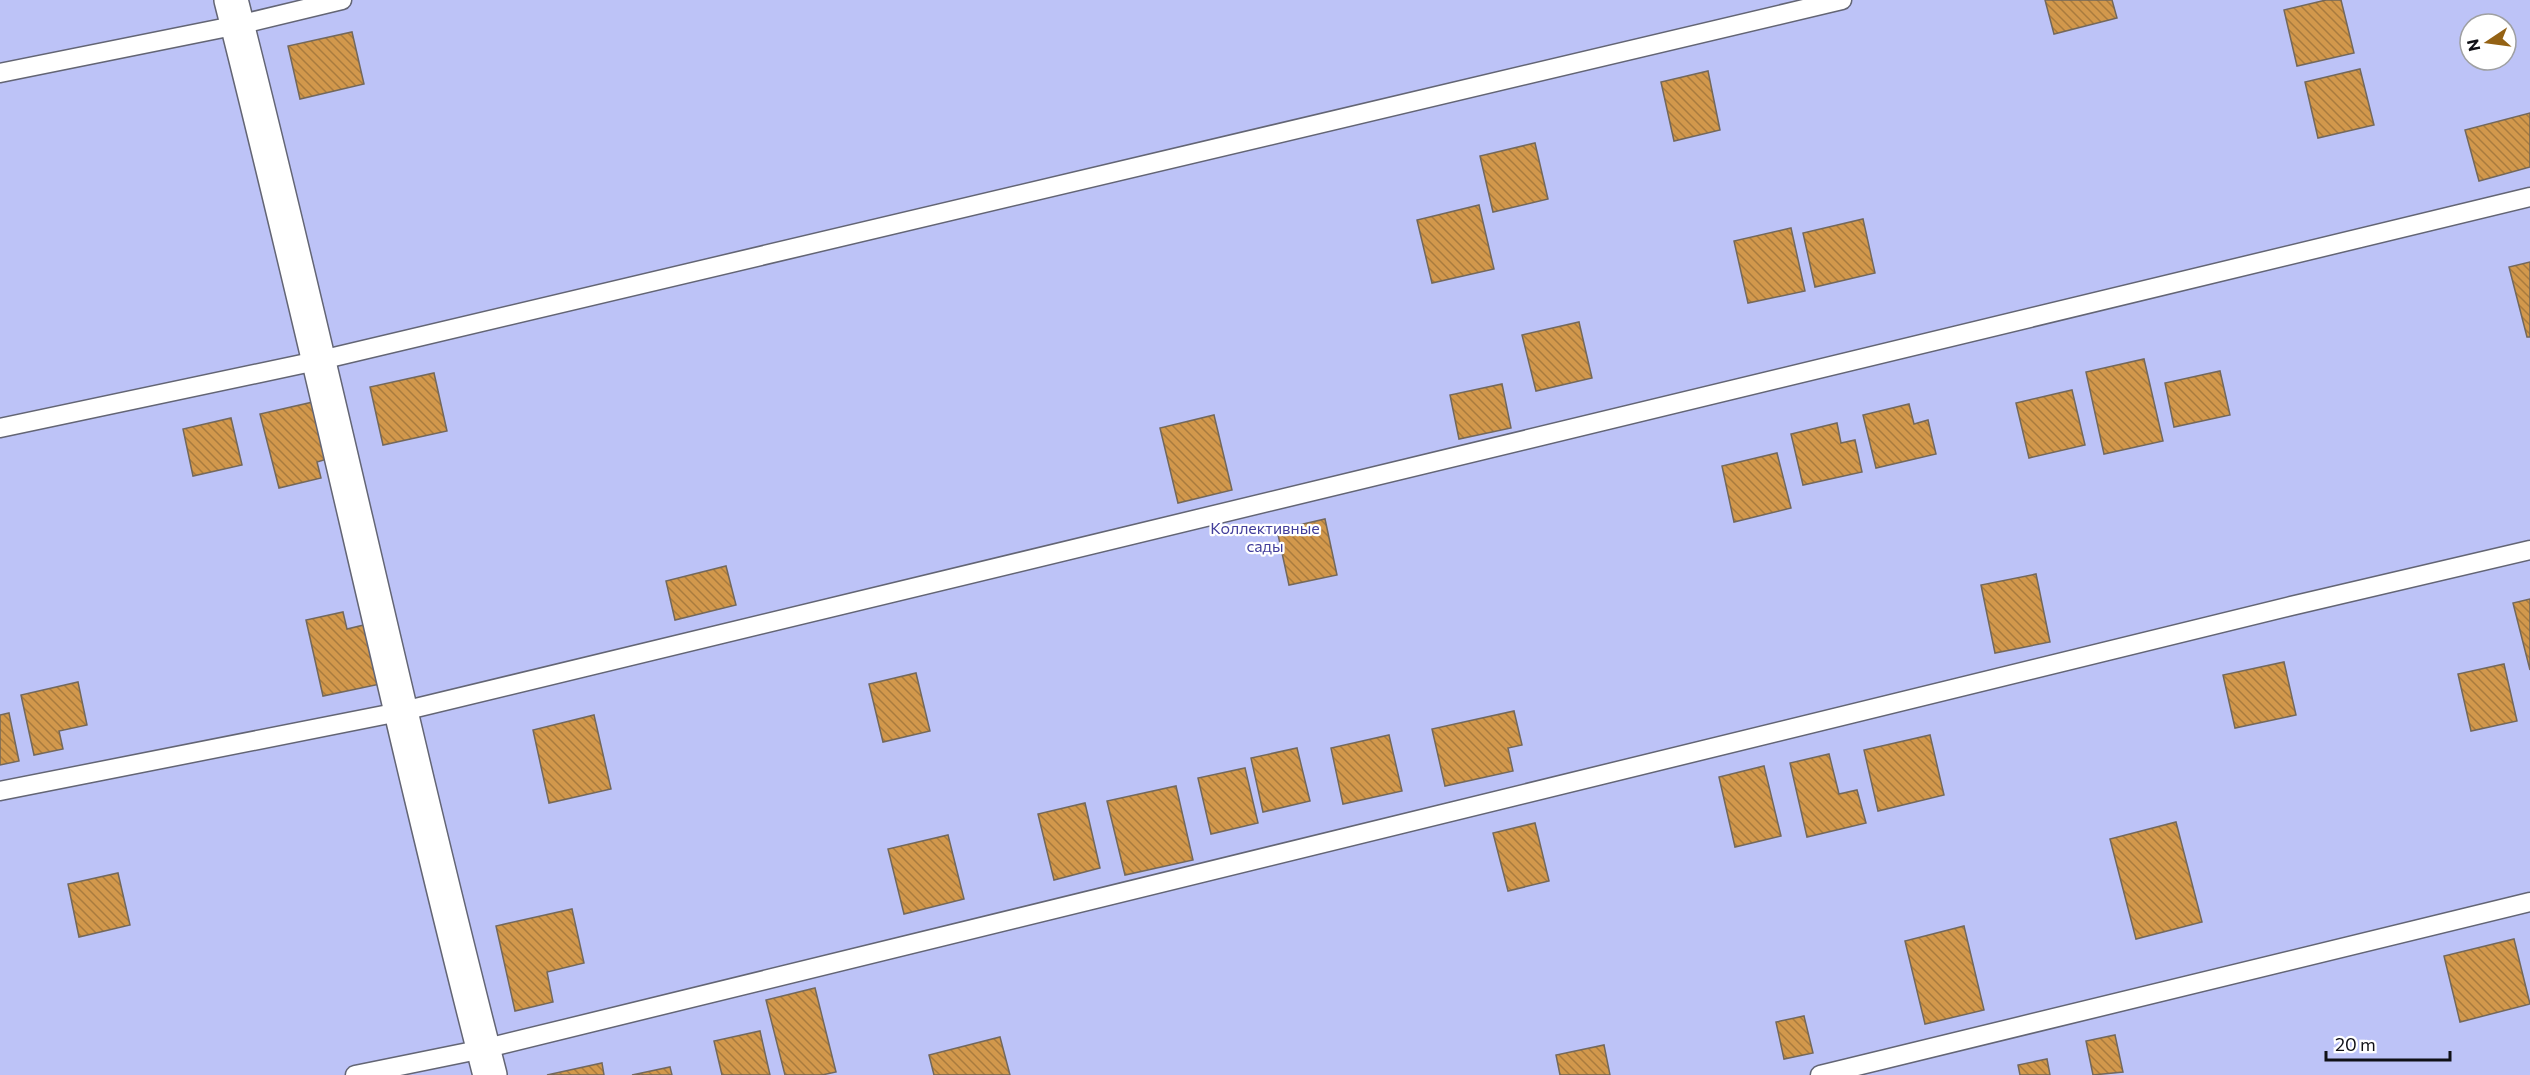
<svg xmlns="http://www.w3.org/2000/svg" width="2530" height="1075" font-family="Commissioner,sans-serif">
<defs>
<pattern id="building-back-hatch" width="6" height="6" patternUnits="userSpaceOnUse" patternTransform="scale(1.5)"><rect width="6" height="6" fill="#d2984c"/><path d="M-1 5l2 2M0 0l6 6M5-1l2 2" fill="none" stroke="#a97b3e"/></pattern>
</defs>
<rect width="100%" height="100%" fill="#dee1f2"/>
<path fill="#bdc3f7" fill-rule="evenodd" d="M 0,0 L 2530,0 L 2530,1075 L 0,1075 ZM 2470,24 L 2506,24 L 2506,60 L 2470,60 Z"/>
<g fill="url(#building-back-hatch)" stroke="#73685b" stroke-width="1.5">
<path d="M 2045,0 L 2112,0 L 2117,18 L 2054,34 Z"/>
<path d="M 2326,0 L 2341,0 L 2354,53 L 2297,66 L 2284,10 Z"/>
<path d="M 352,32 L 364,84 L 300,99 L 288,46 Z"/>
<path d="M 2360,69 L 2374,125 L 2318,138 L 2305,82 Z"/>
<path d="M 1708,71 L 1720,130 L 1674,141 L 1661,82 Z"/>
<path d="M 2530,113 L 2530,167 L 2479,181 L 2465,130 Z"/>
<path d="M 1535,143 L 1548,199 L 1493,212 L 1480,156 Z"/>
<path d="M 1479,205 L 1494,269 L 1432,283 L 1417,220 Z"/>
<path d="M 1863,219 L 1875,273 L 1815,287 L 1803,233 Z"/>
<path d="M 1791,228 L 1805,291 L 1748,303 L 1734,241 Z"/>
<path d="M 2530,262 L 2530,337 L 2527,337 L 2509,267 Z"/>
<path d="M 1579,322 L 1592,378 L 1536,391 L 1522,335 Z"/>
<path d="M 2144,359 L 2163,441 L 2104,454 L 2086,372 Z"/>
<path d="M 2220,371 L 2230,415 L 2174,427 L 2165,383 Z"/>
<path d="M 434,373 L 447,431 L 383,445 L 370,387 Z"/>
<path d="M 1502,384 L 1511,428 L 1459,439 L 1450,395 Z"/>
<path d="M 2072,390 L 2085,445 L 2029,458 L 2016,403 Z"/>
<path d="M 313,402 L 327,459 L 317,462 L 321,478 L 279,488 L 260,414 Z"/>
<path d="M 1909,404 L 1914,424 L 1928,420 L 1936,454 L 1876,468 L 1863,415 Z"/>
<path d="M 1214,415 L 1232,490 L 1178,503 L 1160,428 Z"/>
<path d="M 231,418 L 242,465 L 193,476 L 183,429 Z"/>
<path d="M 1837,423 L 1841,443 L 1855,440 L 1862,472 L 1803,485 L 1791,434 Z"/>
<path d="M 1777,453 L 1791,508 L 1734,522 L 1722,466 Z"/>
<path d="M 1325,519 L 1337,575 L 1289,585 L 1277,530 Z"/>
<path d="M 726,566 L 736,605 L 675,620 L 666,581 Z"/>
<path d="M 2036,574 L 2050,642 L 1995,653 L 1981,585 Z"/>
<path d="M 2530,599 L 2530,670 L 2513,603 Z"/>
<path d="M 343,612 L 347,629 L 372,623 L 385,683 L 323,696 L 306,620 Z"/>
<path d="M 2284,662 L 2296,715 L 2235,728 L 2223,675 Z"/>
<path d="M 2504,664 L 2517,721 L 2471,731 L 2458,674 Z"/>
<path d="M 916,673 L 930,731 L 883,742 L 869,684 Z"/>
<path d="M 78,682 L 87,725 L 59,731 L 63,749 L 34,755 L 21,695 Z"/>
<path d="M 1514,711 L 1522,745 L 1508,748 L 1513,771 L 1445,786 L 1432,729 Z"/>
<path d="M 9,713 L 19,761 L 0,765 L 0,715 Z"/>
<path d="M 594,715 L 611,789 L 549,803 L 533,730 Z"/>
<path d="M 1389,735 L 1402,791 L 1343,804 L 1331,748 Z"/>
<path d="M 1930,735 L 1944,795 L 1878,811 L 1864,750 Z"/>
<path d="M 1297,748 L 1310,801 L 1263,812 L 1251,758 Z"/>
<path d="M 1829,754 L 1839,794 L 1857,790 L 1866,823 L 1807,837 L 1790,763 Z"/>
<path d="M 1764,766 L 1781,836 L 1735,847 L 1719,777 Z"/>
<path d="M 1245,768 L 1258,823 L 1211,834 L 1198,778 Z"/>
<path d="M 1176,786 L 1193,860 L 1125,875 L 1107,801 Z"/>
<path d="M 1085,803 L 1100,868 L 1054,880 L 1038,814 Z"/>
<path d="M 2176,822 L 2202,922 L 2136,939 L 2110,839 Z"/>
<path d="M 1535,823 L 1549,881 L 1508,891 L 1493,833 Z"/>
<path d="M 948,835 L 964,899 L 904,914 L 888,849 Z"/>
<path d="M 118,873 L 130,925 L 79,937 L 68,884 Z"/>
<path d="M 572,909 L 584,963 L 547,972 L 553,1002 L 515,1011 L 496,926 Z"/>
<path d="M 1964,926 L 1984,1010 L 1925,1024 L 1905,941 Z"/>
<path d="M 2514,939 L 2530,1004 L 2460,1022 L 2444,956 Z"/>
<path d="M 815,988 L 836,1072 L 822,1075 L 785,1075 L 766,1000 Z"/>
<path d="M 1804,1016 L 1813,1053 L 1784,1059 L 1776,1022 Z"/>
<path d="M 760,1031 L 770,1075 L 722,1075 L 714,1041 Z"/>
<path d="M 2115,1035 L 2123,1072 L 2093,1075 L 2086,1041 Z"/>
<path d="M 1000,1037 L 1010,1075 L 934,1075 L 929,1055 Z"/>
<path d="M 1604,1045 L 1610,1075 L 1560,1075 L 1556,1055 Z"/>
<path d="M 2047,1059 L 2050,1075 L 2020,1075 L 2018,1065 Z"/>
<path d="M 602,1063 L 604,1075 L 547,1075 Z"/>
<path d="M 670,1067 L 672,1075 L 632,1075 Z"/>
</g>
<g fill="none" stroke-linecap="round" stroke-linejoin="round">
<g stroke="#636574" stroke-width="21">
<g id="lane">
<path d="M 0,73 L 238,25 L 342,0"/>
<path d="M 0,428 L 321,360 L 1842,0"/>
<path d="M 0,791 L 399,712 L 2530,197"/>
<path d="M 355,1075 L 483,1049 L 2291,606 L 2530,550"/>
<path d="M 1820,1075 L 2530,902"/>
</g>
</g>
<g stroke="#636574" stroke-width="36">
<path id="street" d="M 231,0 C 322,357 398,718 490,1075"/>
</g>
<use href="#lane" stroke="#fff" stroke-width="18"/>
<use href="#street" stroke="#fff" stroke-width="33"/>
</g>
<g text-anchor="middle" stroke-width="4.5" stroke-linejoin="round" paint-order="stroke">
<g font-size="16" fill="#423e9b" stroke="#fff">
<text x="1265" y="534">Коллективные<tspan x="1265" dy="18">сады</tspan></text>
</g>
</g>
<g transform="translate(2488 42) rotate(257)"><circle r="28" fill="#ffffff" stroke="#9fa0a2" stroke-width="1.5"/>
<path d="M0-4.5L10 22L0 15L-10 22Z" fill="#946214"/>
<text y="-9" font-size="16" font-weight="bold" text-anchor="middle" fill="#101117">N</text>
</g>
<path d="M2326 1051v9h124v-9" fill="none" stroke="#101117" stroke-width="3"/>
<text x="2335" y="1051" font-size="18" fill="#101117" stroke="#ffffff" stroke-width="4.5" paint-order="stroke">20 m</text>
</svg>
